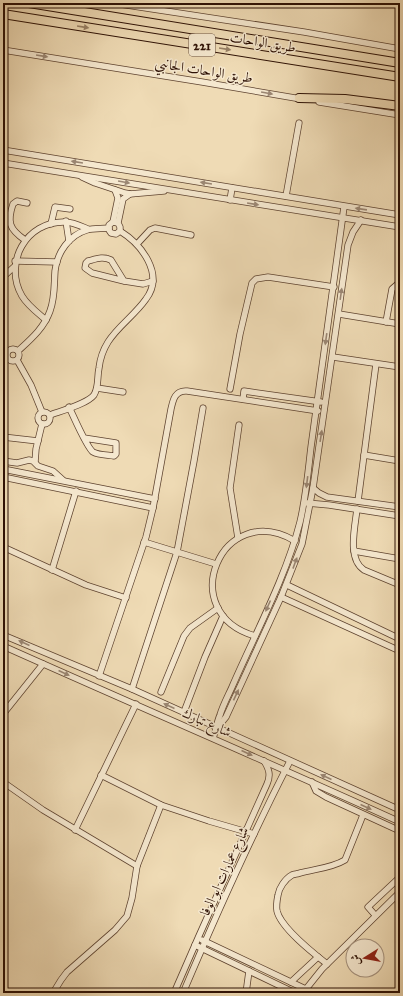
<svg xmlns="http://www.w3.org/2000/svg" width="403" height="996" font-family="'IM FELL Great Primer',Amiri,serif">
<rect width="100%" height="100%" fill="#efdbb5"/>
<filter id="stains"><feTurbulence type="fractalNoise" baseFrequency=".005" numOctaves="4"/><feColorMatrix values="0 0 0 0 .2 0 0 0 0 .09 0 0 0 0 .02 0 0 0 .5 -.17"/></filter>
<radialGradient id="worn" r=".72"><stop offset=".6" stop-color="#630" stop-opacity="0"/><stop offset="1" stop-color="#630" stop-opacity=".3"/></radialGradient>
<g fill="none" stroke-linecap="round" stroke-linejoin="round">
<g stroke="#5e4330" stroke-width="7">
<g id="minor">
<path d="M 113,3 L 304,32 L 400,49"/>
<path d="M 3,50 L 202,82 L 301,99"/>
<path d="M 319,102 L 400,115"/>
<path d="M 3,150 L 400,215"/>
<path d="M 3,163 L 400,227"/>
<path d="M 82,177 L 95,183 L 125,193 L 130,194 L 164,191"/>
<path d="M 286,196 L 299,123"/>
<path d="M 230,200 L 232,188"/>
<path d="M 66,221 L 69,241"/>
<path d="M 113,222 L 118,198 L 115,190"/>
<path d="M 118,223 L 113,222 L 109,225 L 109,230 L 111,233 L 116,234 L 120,231 L 120,227 L 118,223 L 123,199 L 130,194"/>
<path d="M 51,224 L 55,207 L 70,209"/>
<path d="M 25,240 C 9,229 7,222 13,204 L 17,201 L 27,203"/>
<path d="M 137,244 L 150,230 L 155,228 L 191,235"/>
<path d="M 15,261 L 57,262"/>
<path d="M 3,277 L 15,266"/>
<path d="M 124,281 L 111,260 C 103,256 96,259 88,261 L 86,263 L 85,268 L 92,273 L 124,281 L 143,284 L 153,281"/>
<path d="M 339,314 L 400,324"/>
<path d="M 46,320 C 38,313 28,306 22,296 C 3,263 26,221 65,222 C 73,222 81,226 88,229"/>
<path d="M 386,322 L 392,289 L 400,282"/>
<circle cx="13" cy="355" r="6"/>
<path d="M 18,351 C 31,339 44,328 50,311 C 55,298 54,285 55,271 C 57,253 69,235 87,230 C 94,228 102,229 109,228"/>
<path d="M 333,357 L 400,367"/>
<path d="M 17,360 L 31,385 L 42,412"/>
<path d="M 97,388 L 123,392"/>
<path d="M 230,389 L 240,334 L 252,283 L 256,279 L 268,277 L 334,287"/>
<path d="M 243,399 L 244,391 L 321,402"/>
<path d="M 3,406 L 3,412"/>
<path d="M 69,407 C 73,415 87,448 93,452 C 98,455 108,455 114,456 L 116,454 L 116,443 L 84,438"/>
<circle cx="44" cy="418" r="6"/>
<path d="M 50,415 C 61,411 87,404 94,395 C 99,387 97,377 99,368 C 100,359 103,350 108,342 C 118,326 135,315 146,299 C 165,274 141,244 120,231"/>
<path d="M 3,437 L 38,441"/>
<path d="M 364,455 L 400,461"/>
<path d="M 3,461 L 17,463 L 29,460 L 33,461 L 38,466 L 53,471 L 63,480"/>
<path d="M 35,462 L 36,449 L 42,424"/>
<path d="M 3,469 L 155,499"/>
<path d="M 3,477 L 153,508"/>
<path d="M 313,488 L 319,493 L 327,497 L 400,507"/>
<path d="M 358,501 L 376,364"/>
<path d="M 307,503 L 329,505 L 400,516"/>
<path d="M 357,509 C 355,527 347,559 364,570 L 400,585"/>
<path d="M 238,538 L 230,488 L 239,425"/>
<path d="M 144,542 L 216,564"/>
<path d="M 3,547 L 86,585 L 126,598"/>
<path d="M 354,551 L 400,559"/>
<path d="M 52,570 L 76,491"/>
<path d="M 287,585 L 400,639"/>
<path d="M 281,597 L 400,651"/>
<path d="M 3,635 L 132,689 L 400,810"/>
<path d="M 255,636 C 174,613 221,498 295,541"/>
<path d="M 3,646 C 135,705 268,762 400,822"/>
<path d="M 99,676 L 146,537 L 153,508 L 171,409 C 173,400 175,390 187,391 L 318,411"/>
<path d="M 132,689 L 177,552 L 194,461 L 203,408"/>
<path d="M 161,692 L 184,636 L 190,628 L 218,608"/>
<path d="M 184,712 L 205,657 L 223,616"/>
<path d="M 3,714 L 43,664"/>
<path d="M 217,728 L 226,717 L 281,597 L 302,544 L 313,488 L 348,245 L 353,232 L 361,220"/>
<path d="M 213,738 C 216,730 217,722 220,715 C 223,705 228,696 232,687 C 255,634 286,577 300,522 C 306,497 308,472 311,447 L 344,207"/>
<path d="M 101,775 L 161,805 L 209,821 L 254,834"/>
<path d="M 3,782 L 43,810 L 137,866"/>
<path d="M 312,782 L 316,791 L 326,797 L 400,831"/>
<path d="M 75,830 L 136,704"/>
<path d="M 375,915 L 368,907 L 400,877"/>
<path d="M 202,940 L 314,993"/>
<path d="M 195,945 L 295,993"/>
<path d="M 327,964 C 313,953 281,928 277,911 C 276,906 277,900 278,895 C 279,888 285,879 292,875 C 294,874 298,874 300,873 C 315,869 332,868 345,860 L 363,815"/>
<path d="M 291,982 L 318,957"/>
<path d="M 306,989 L 322,969 L 400,892"/>
<path d="M 53,993 L 61,980 L 67,972 L 115,930 L 127,916 L 132,898 L 137,866 L 161,805"/>
<path d="M 174,993 L 198,938 L 267,784 C 271,775 269,769 264,761"/>
<path d="M 183,993 C 216,915 251,837 290,761"/>
<path d="M 246,993 L 249,971"/>
</g>
</g>
<g stroke="#2d1004" stroke-width="10">
<g id="highway">
<path d="M 29,3 L 400,63"/>
<path d="M 3,14 L 400,77"/>
<path d="M 299,98 L 345,99 L 400,106"/>
</g>
</g>
<use href="#minor" stroke="#f5e8cf" stroke-width="5.5"/>
<use href="#highway" stroke="#efdbb5" stroke-width="8"/>
</g>
<defs><path id="oneway-solid" d="M-6-.8H1V-3.2L6.5 0L1 3.2V.8H-6Z"/></defs>
<g fill="#988065">
<use href="#oneway-solid" transform="translate(83 27) rotate(9)"/>
<use href="#oneway-solid" transform="translate(225 49) rotate(9)"/>
</g>
<g fill="#9b8774">
<use href="#oneway-solid" transform="translate(42 56) rotate(9)"/>
<use href="#oneway-solid" transform="translate(267 93) rotate(10)"/>
<use href="#oneway-solid" transform="translate(77 162) rotate(-171)"/>
<use href="#oneway-solid" transform="translate(124 182) rotate(10)"/>
<use href="#oneway-solid" transform="translate(206 183) rotate(-171)"/>
<use href="#oneway-solid" transform="translate(253 204) rotate(9)"/>
<use href="#oneway-solid" transform="translate(361 209) rotate(-172)"/>
<use href="#oneway-solid" transform="translate(341 294) rotate(-82)"/>
<use href="#oneway-solid" transform="translate(326 339) rotate(98)"/>
<use href="#oneway-solid" transform="translate(321 436) rotate(-81)"/>
<use href="#oneway-solid" transform="translate(307 482) rotate(97)"/>
<use href="#oneway-solid" transform="translate(295 563) rotate(-70)"/>
<use href="#oneway-solid" transform="translate(268 606) rotate(114)"/>
<use href="#oneway-solid" transform="translate(24 643) rotate(-156)"/>
<use href="#oneway-solid" transform="translate(64 673) rotate(25)"/>
<use href="#oneway-solid" transform="translate(236 695) rotate(-65)"/>
<use href="#oneway-solid" transform="translate(169 706) rotate(-156)"/>
<use href="#oneway-solid" transform="translate(247 753) rotate(24)"/>
<use href="#oneway-solid" transform="translate(326 777) rotate(-156)"/>
<use href="#oneway-solid" transform="translate(366 807) rotate(24)"/>
</g>
<g text-anchor="middle" stroke-width="3" stroke-linejoin="round" paint-order="stroke">
<rect fill="#f5e8cf" stroke="#695141" stroke-width="1" x="189" y="34" width="26" height="22" rx="3"/>
<g font-size="13" font-weight="bold" fill="#2d1004">
<text x="202" y="50">221</text>
</g>
<g font-size="14" fill="#2d1004" stroke="#f5e8cf">
<text transform="translate(263 42) rotate(9)" y="5">طريق الواحات</text>
<text transform="translate(204 70) rotate(9)" y="5">طريق الواحات الجانبي</text>
<text transform="translate(207 722) rotate(24)" y="5">شارع تبارك</text>
<text transform="translate(224 871) rotate(-65)" y="5">شارع عمارات ابو الوفا</text>
</g>
</g>
<rect width="403" height="996" fill="none" stroke="#efdbb5" stroke-width="16"/>
<rect x="4" y="4" width="395" height="988" fill="none" stroke="#2d1004" stroke-width="2"/>
<rect x="8" y="8" width="387" height="980" fill="none" stroke="#2d1004"/>
<g transform="translate(365 958) rotate(259)"><circle r="19" fill="#f5e8cf" stroke="#a5927e"/>
<path d="M0-3L7 15L0 10L-7 15Z" fill="#8f2418"/>
<text y="-6" font-size="11" font-weight="bold" text-anchor="middle" fill="#2d1004">ش</text>
</g>
<rect width="100%" height="100%" filter="url(#stains)"/>
<rect width="100%" height="100%" fill="url(#worn)"/>
</svg>
